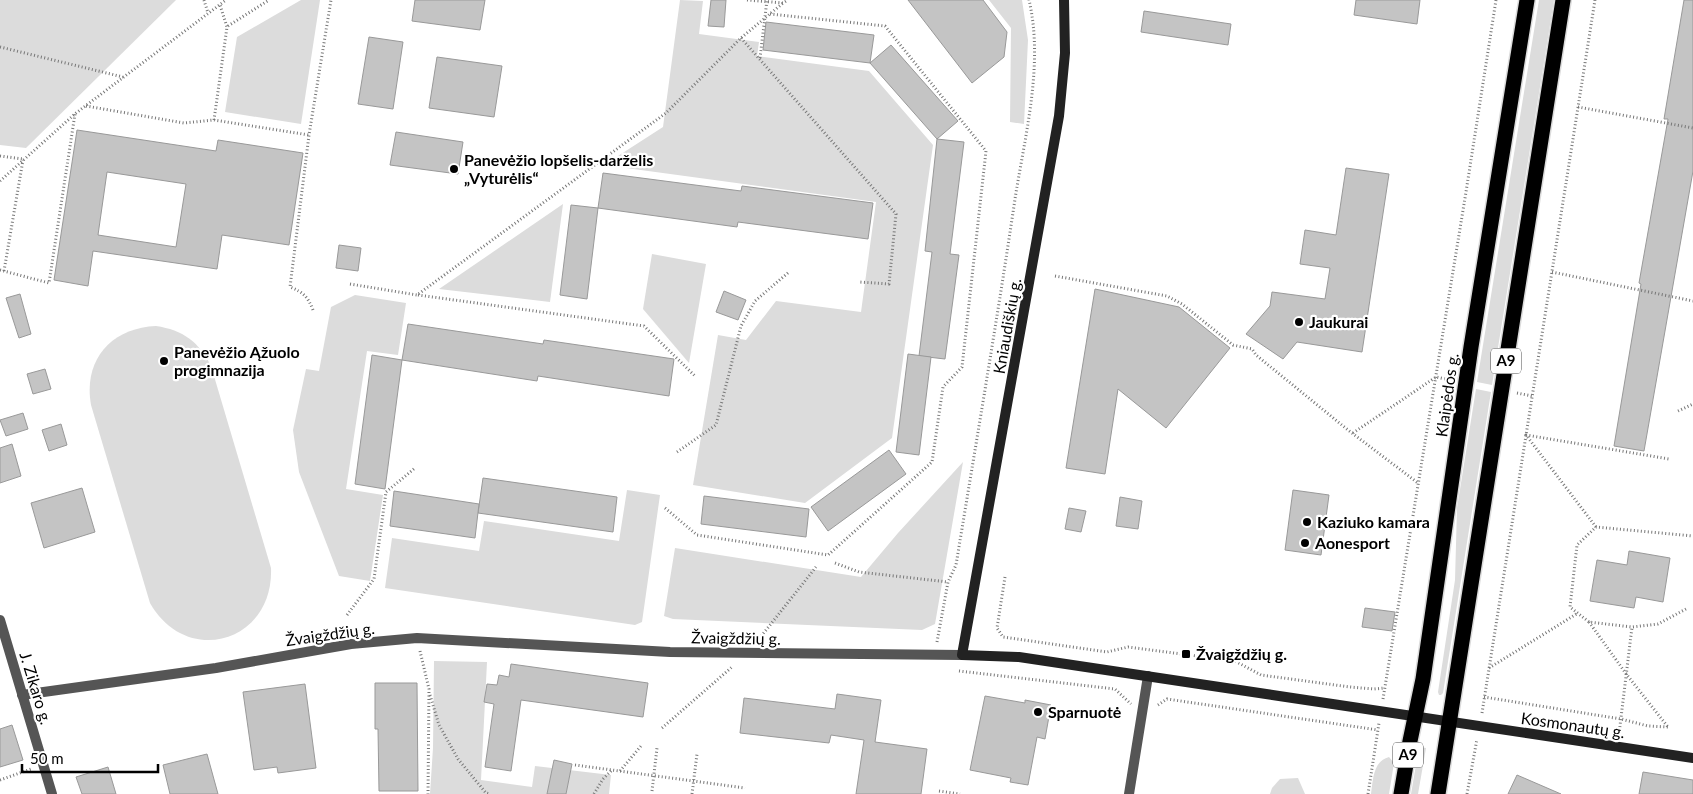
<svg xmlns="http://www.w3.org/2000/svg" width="1693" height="794" font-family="Lato,sans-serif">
<rect width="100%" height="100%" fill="#fff"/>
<g fill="#dcdcdc">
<path d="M 0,0 L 176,0 L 26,148 L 0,145 Z"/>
<path d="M 301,0 L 320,0 L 301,124 L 225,112 L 237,37 Z"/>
<path d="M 680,0 L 703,1 L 699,34 L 759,42 L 757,56 L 869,71 L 933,145 L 892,438 L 805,503 L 693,485 L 718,335 L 746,340 L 776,301 L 861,312 L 876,202 L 604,165 L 663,127 Z"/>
<path d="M 989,0 L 1022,0 L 1028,40 L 1024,124 L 1010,122 L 1011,28 Z"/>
<path d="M 1539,0 L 1554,0 L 1492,385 L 1477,382 Z"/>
<path d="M 563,204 L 550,302 L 439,289 Z"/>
<path d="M 652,254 L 706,264 L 689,363 L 643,309 Z"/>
<path d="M 355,295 L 406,303 L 398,355 L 367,351 L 346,489 L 383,495 L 370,581 L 339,576 L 299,472 L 293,430 L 306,369 L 319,371 L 331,307 Z"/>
<path d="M 156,326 C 183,330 199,342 211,366 L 271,568 C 274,642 187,668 150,603 L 91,405 C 83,360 111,328 156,326 Z"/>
<path d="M 1476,389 L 1491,392 L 1443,693 L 1441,695 L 1439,695 L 1438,692 L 1455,580 L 1457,508 Z"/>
<path d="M 963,462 L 935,624 L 922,630 L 673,619 L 664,616 L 675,548 L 861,577 L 898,533 Z"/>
<path d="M 627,490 L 660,495 L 642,622 L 635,625 L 385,588 L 392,538 L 479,551 L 484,521 L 619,541 Z"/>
<path d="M 434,661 L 487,662 L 481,780 L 532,787 L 535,766 L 611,775 L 609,794 L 430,794 L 433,748 Z"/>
<path d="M 1419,747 L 1426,748 L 1418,794 L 1411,794 Z"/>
<path d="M 1389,757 L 1394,763 L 1389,794 L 1371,794 C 1373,780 1373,761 1389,757 Z"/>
<path d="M 1298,778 L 1305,794 L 1270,794 L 1272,788 L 1280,779 Z"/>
</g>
<g fill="#c4c4c4" stroke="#999" fill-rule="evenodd">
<path d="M 415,0 L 485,0 L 480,30 L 412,21 Z"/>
<path d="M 711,0 L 726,0 L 724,27 L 708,26 Z"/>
<path d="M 908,0 L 983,0 L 1007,32 L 1004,57 L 972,83 Z"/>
<path d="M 1356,0 L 1420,0 L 1417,24 L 1354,15 Z"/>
<path d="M 1684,0 L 1693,0 L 1693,171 L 1644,451 L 1614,446 L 1641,284 L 1639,283 L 1668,119 L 1664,119 Z"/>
<path d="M 1144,11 L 1231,24 L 1228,45 L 1141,32 Z"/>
<path d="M 766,22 L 874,35 L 870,63 L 763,50 Z"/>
<path d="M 369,37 L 403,42 L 393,109 L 358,104 Z"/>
<path d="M 891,45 L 958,121 L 937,139 L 870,63 Z"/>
<path d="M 437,57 L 502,66 L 494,117 L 429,108 Z"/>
<path d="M 77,130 L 216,151 L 218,140 L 303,153 L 289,245 L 222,235 L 217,269 L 93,251 L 88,286 L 54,280 ZM 107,172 L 186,184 L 176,247 L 98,235 Z"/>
<path d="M 396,132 L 463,142 L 458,174 L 390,165 Z"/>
<path d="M 937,139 L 964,142 L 950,254 L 959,255 L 945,359 L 919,356 L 932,252 L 925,251 Z"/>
<path d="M 1346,168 L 1389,174 L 1362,352 L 1297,342 L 1283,359 L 1246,334 L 1270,306 L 1272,292 L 1325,299 L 1330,268 L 1300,264 L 1305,230 L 1336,235 Z"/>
<path d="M 603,173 L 741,191 L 742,186 L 873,203 L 868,239 L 738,222 L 737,227 L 598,208 Z"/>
<path d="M 571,205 L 598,208 L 587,299 L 560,295 Z"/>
<path d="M 339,245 L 361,248 L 358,271 L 336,268 Z"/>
<path d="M 1095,289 L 1179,307 L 1230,348 L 1166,428 L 1118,389 L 1105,474 L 1066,468 Z"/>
<path d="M 724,291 L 746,300 L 738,320 L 716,312 Z"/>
<path d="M 20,294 L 31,334 L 19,338 L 6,298 Z"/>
<path d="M 408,324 L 543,344 L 544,340 L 674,359 L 669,396 L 538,376 L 537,381 L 402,360 Z"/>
<path d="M 908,354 L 931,357 L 919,455 L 896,452 Z"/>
<path d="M 372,355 L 402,360 L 385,489 L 355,484 Z"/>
<path d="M 45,369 L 51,389 L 33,394 L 27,374 Z"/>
<path d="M 23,413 L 28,429 L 6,436 L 0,420 Z"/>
<path d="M 61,424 L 67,445 L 49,451 L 42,430 Z"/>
<path d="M 12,444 L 21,476 L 0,483 L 0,448 Z"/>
<path d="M 889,450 L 906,474 L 828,531 L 811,507 Z"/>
<path d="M 483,478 L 617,497 L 613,532 L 478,513 Z"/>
<path d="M 82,488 L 95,532 L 44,548 L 31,503 Z"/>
<path d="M 1293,490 L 1329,495 L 1321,555 L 1285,550 Z"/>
<path d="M 394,491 L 479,504 L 475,538 L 390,526 Z"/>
<path d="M 704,496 L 809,509 L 806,537 L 701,524 Z"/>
<path d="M 1120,497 L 1142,501 L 1138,529 L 1116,526 Z"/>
<path d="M 1069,508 L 1086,511 L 1081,532 L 1065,529 Z"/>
<path d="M 1629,551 L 1670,558 L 1663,602 L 1636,597 L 1634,608 L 1590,601 L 1597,560 L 1627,565 Z"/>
<path d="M 1365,608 L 1395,612 L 1392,631 L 1362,627 Z"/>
<path d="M 511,664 L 648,683 L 643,717 L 521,700 L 511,771 L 485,767 L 494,704 L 484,702 L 487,684 L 497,685 L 499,675 L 509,677 Z"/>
<path d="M 375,683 L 417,683 L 418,791 L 379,791 L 378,729 L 375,729 Z"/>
<path d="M 305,684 L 316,768 L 278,773 L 277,767 L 254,770 L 243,692 Z"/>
<path d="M 837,694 L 881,700 L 875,742 L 927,749 L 921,794 L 856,794 L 864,740 L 831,735 L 829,743 L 740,733 L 744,698 L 835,709 Z"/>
<path d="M 985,696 L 1025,703 L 1025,700 L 1051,705 L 1045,739 L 1037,737 L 1028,785 L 1010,782 L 1011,778 L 970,770 Z"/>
<path d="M 12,725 L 23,760 L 0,767 L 0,729 Z"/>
<path d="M 207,754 L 218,794 L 170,794 L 163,765 Z"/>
<path d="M 554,760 L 572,764 L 566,794 L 547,794 Z"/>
<path d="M 108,767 L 116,794 L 82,794 L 76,777 Z"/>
<path d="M 1643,772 L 1693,780 L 1693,794 L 1639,794 Z"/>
<path d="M 1517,775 L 1561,794 L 1508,794 Z"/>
</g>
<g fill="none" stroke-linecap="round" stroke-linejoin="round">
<g stroke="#dbdbdb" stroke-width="18">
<g id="highway">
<path d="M 1401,794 L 1410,741 L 1423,679 L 1471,347 L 1527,0"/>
<path d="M 1438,794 L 1563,0"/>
</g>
</g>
<g stroke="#777" stroke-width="3" stroke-dasharray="1 2.5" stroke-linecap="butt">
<path d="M 204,0 L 208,13"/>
<path d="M 747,0 L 783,3 L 788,0"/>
<path d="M 228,26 L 269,0"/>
<path d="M 741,38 L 896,214 L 889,284 L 859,282"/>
<path d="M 0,47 L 123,77"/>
<path d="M 760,58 L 767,0"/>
<path d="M 86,106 L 184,123 L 214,120 L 309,135"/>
<path d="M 1578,107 L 1693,128"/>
<path d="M 214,120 L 227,27 L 220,5"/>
<path d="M 0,156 L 23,159"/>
<path d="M 0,181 L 76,113 L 226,0"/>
<path d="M 0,270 L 49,283 L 75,114"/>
<path d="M 4,271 L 23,160"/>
<path d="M 1552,272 L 1693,301"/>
<path d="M 1055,276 L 1167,296 L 1182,304 L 1233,345 L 1252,349 L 1256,355 L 1348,430 L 1418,483"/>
<path d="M 350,284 L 417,295 L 666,113 L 741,38 L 783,3"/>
<path d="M 418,295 L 644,326 L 695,376"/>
<path d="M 313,310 C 308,297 303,292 290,287 L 309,135 L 331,0"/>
<path d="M 1517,393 L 1532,396"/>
<path d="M 1678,411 L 1693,404"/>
<path d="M 1353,433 L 1436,377 L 1450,380"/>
<path d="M 677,452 L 716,425 L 741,326 L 755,301 L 789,272"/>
<path d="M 665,508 L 697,535 L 828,555 L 932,462 L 943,387 L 962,367 L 986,151 L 885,26 L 770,14"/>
<path d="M 1596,527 L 1526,435 L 1669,459"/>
<path d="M 835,563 L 859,572 L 948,582"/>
<path d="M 1005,577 L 997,628 L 1003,637 L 1107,652 L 1128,647 L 1235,661 L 1261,675 L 1350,687 L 1374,689 L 1385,688"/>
<path d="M 1686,609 L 1658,624 L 1632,627 L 1589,622 L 1570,607 L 1577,545 L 1596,527 L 1693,536"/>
<path d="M 347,615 L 374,579 L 386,492 L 415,468"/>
<path d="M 1589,622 L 1627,675 L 1668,727"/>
<path d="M 759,639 L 816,567"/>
<path d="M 937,642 L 948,582 L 956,565 C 976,443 997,321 1015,199 C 1025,135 1044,64 1029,0"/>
<path d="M 420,651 L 429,689 L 428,794"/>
<path d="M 1489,668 L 1578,613"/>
<path d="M 959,671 L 1115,689 L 1131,704"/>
<path d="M 430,695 L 439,725 L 458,759 L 486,793 L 490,794"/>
<path d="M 1484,697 L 1621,719 L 1648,726 L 1668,727"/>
<path d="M 1383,699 L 1466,192 L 1496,0"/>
<path d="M 1158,705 L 1167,699 L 1378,730"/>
<path d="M 1482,713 L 1595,0"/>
<path d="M 662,728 L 732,667"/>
<path d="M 1619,734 L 1632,627"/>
<path d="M 575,765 L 745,788"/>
<path d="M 620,771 L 641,746"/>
<path d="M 0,780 L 31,769"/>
<path d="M 652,791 L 657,748"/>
<path d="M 939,791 L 960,794"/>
<path d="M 594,794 L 603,779 L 612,770"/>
<path d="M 692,794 L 697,754"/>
<path d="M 1368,794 L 1379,723"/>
<path d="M 1467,794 L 1477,739"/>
</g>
<g stroke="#555" stroke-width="10">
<path d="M 0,620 L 52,794"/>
<path d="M 22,695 L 216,668 L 351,644 L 417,638 L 670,652 L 962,655"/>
<path d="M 1129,794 L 1148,676"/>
</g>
<path stroke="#222" stroke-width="10" d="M 1064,0 L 1065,53 L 1059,116 L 962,655 L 1019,657 L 1693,758"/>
<use href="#highway" stroke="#000" stroke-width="15"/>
</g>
<g fill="#000" stroke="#fff" stroke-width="2">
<circle cx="454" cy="169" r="5"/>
<circle cx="1299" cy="322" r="5"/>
<circle cx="164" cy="361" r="5"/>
<circle cx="1307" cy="522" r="5"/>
<circle cx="1305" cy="543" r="5"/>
<rect x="1181" y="649" width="10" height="10" rx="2.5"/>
<circle cx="1038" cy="712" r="5"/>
</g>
<g text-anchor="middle" stroke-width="4.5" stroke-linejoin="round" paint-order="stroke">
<g fill="#fff" stroke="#4c4c4c" stroke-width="1">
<rect x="1491" y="348.5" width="30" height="25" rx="4"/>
<rect x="1393" y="742.5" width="30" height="25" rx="4"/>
</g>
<g font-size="15" font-weight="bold" fill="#000">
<text x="1506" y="366">A9</text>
<text x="1408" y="760">A9</text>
</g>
<g font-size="16" font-weight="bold" fill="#000" stroke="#fff" text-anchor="start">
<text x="464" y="166">Panevėžio lopšelis-darželis<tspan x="464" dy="18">„Vyturėlis“</tspan></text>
<text x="1309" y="328">Jaukurai</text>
<text x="174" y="358">Panevėžio Ąžuolo<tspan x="174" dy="18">progimnazija</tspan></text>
<text x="1317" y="528">Kaziuko kamara</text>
<text x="1315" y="549">Aonesport</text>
<text x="1196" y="660">Žvaigždžių g.</text>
<text x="1048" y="718">Sparnuotė</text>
</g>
<g font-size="16" fill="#000" stroke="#fff">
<text transform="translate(1007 326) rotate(-80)" y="6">Kniaudiškių g.</text>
<text transform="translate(1447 395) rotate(-82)" y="6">Klaipėdos g.</text>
<text transform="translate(330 634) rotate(-8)" y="6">Žvaigždžių g.</text>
<text transform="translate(736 638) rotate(1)" y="6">Žvaigždžių g.</text>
<text transform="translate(36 688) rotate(73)" y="6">J. Zikaro g.</text>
<text transform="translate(1573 725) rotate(8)" y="6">Kosmonautų g.</text>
</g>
</g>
<path d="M22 764v8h136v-8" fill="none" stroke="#000000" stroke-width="2.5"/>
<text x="30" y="764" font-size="15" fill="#000000" stroke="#ffffff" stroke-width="4" paint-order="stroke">50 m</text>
</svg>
